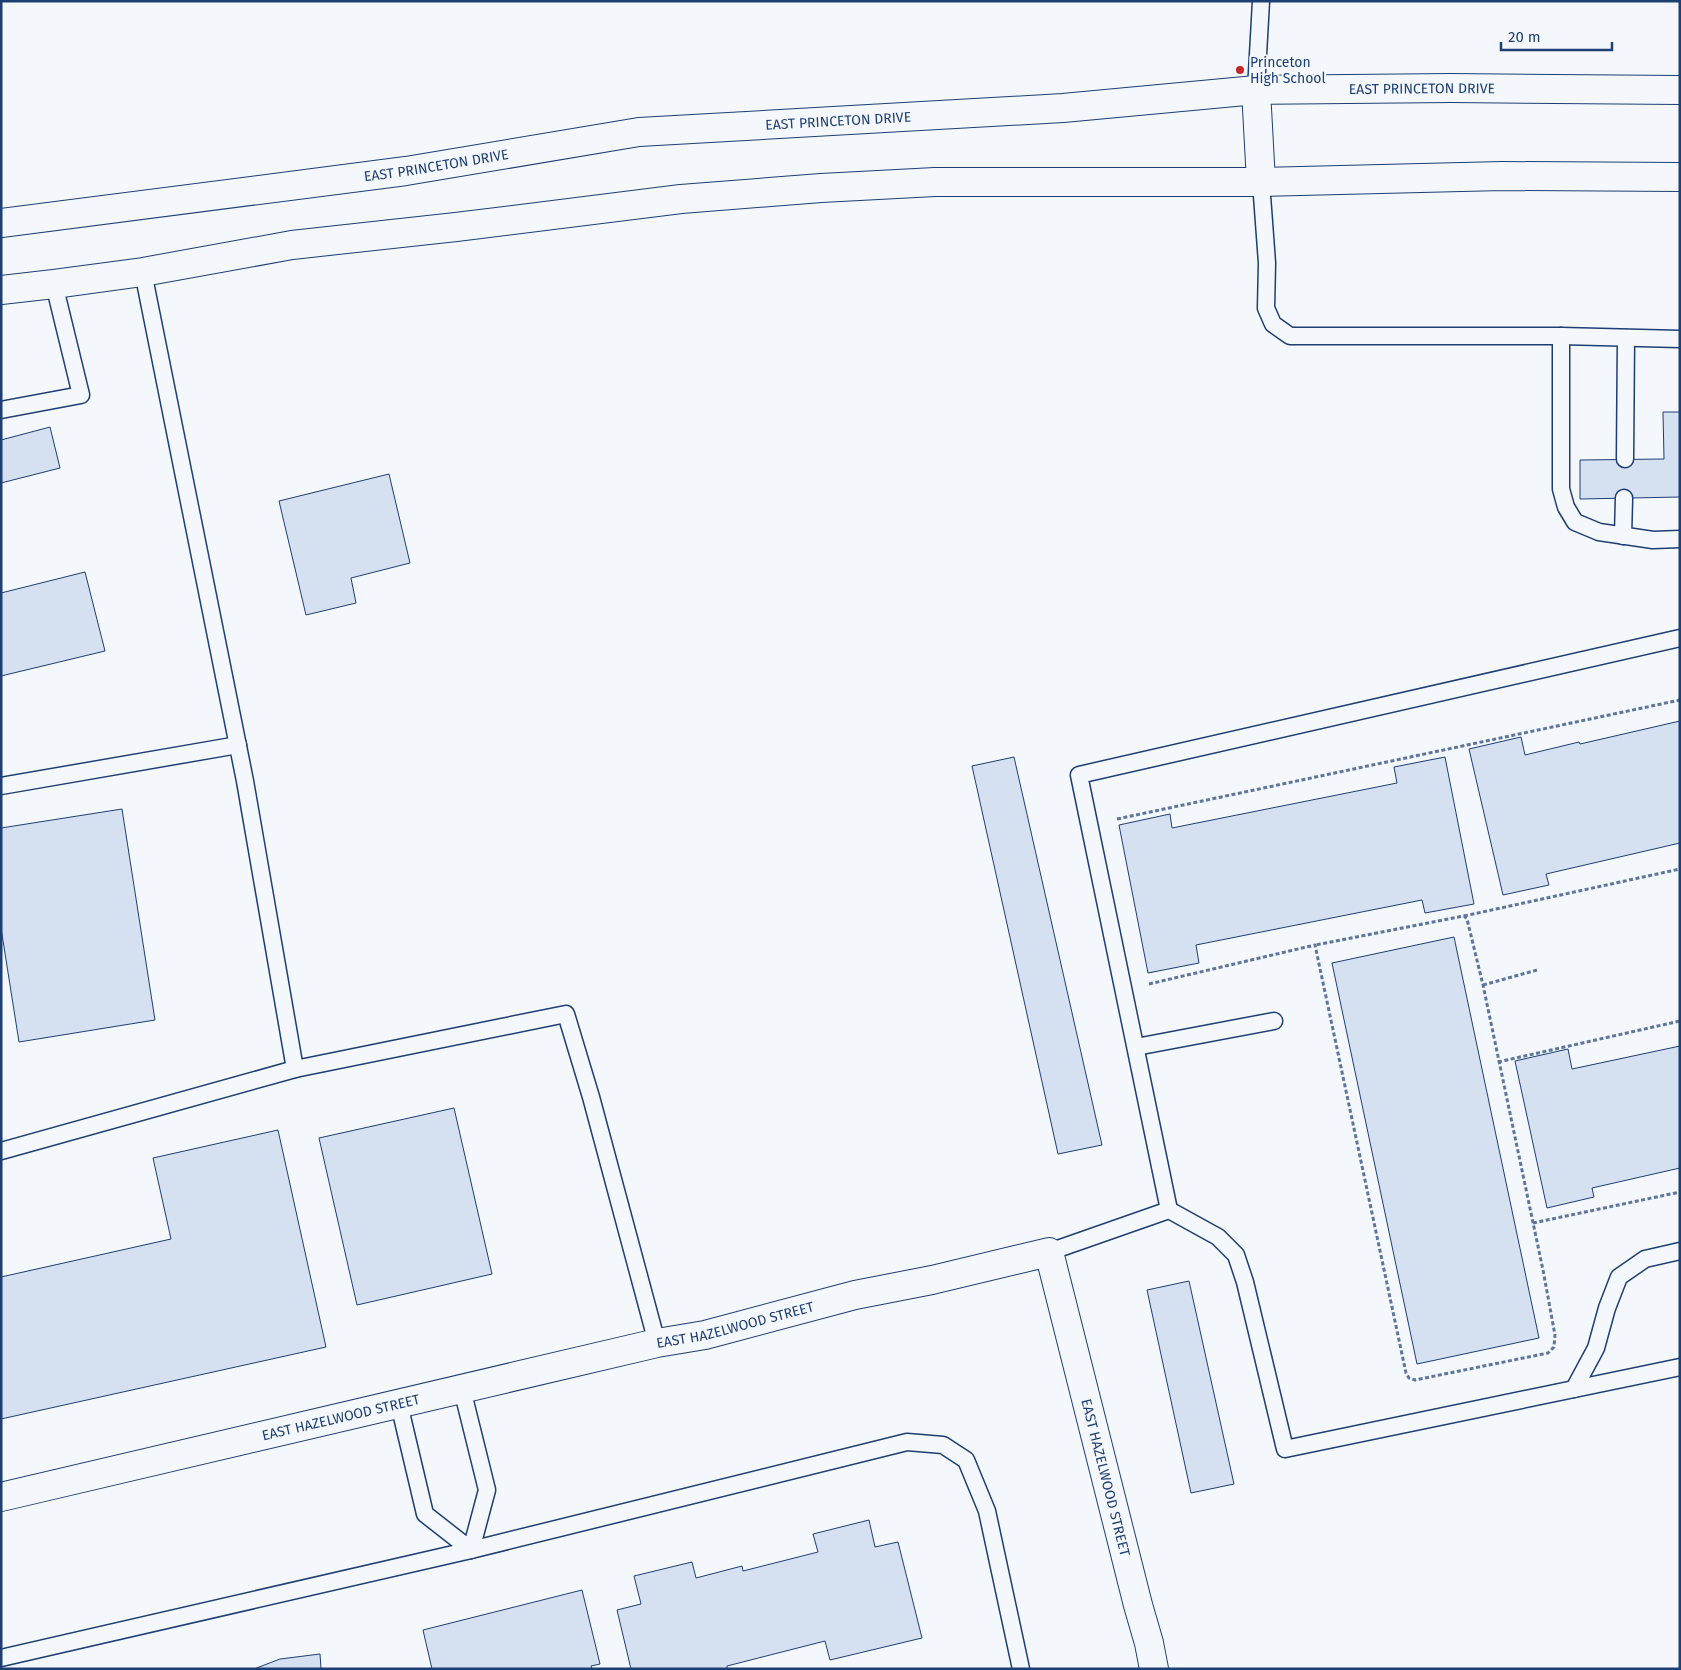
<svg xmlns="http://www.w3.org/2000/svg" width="1681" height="1670" font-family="'Fira Sans',sans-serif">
<rect width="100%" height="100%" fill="#f4f7fb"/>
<g fill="#d5e0f0" stroke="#1d3f73">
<path d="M 1663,412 L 1680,412 L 1680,497 L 1580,499 L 1580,460 L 1664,459 Z"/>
<path d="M 50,427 L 60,468 L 1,483 L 1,440 Z"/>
<path d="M 389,474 L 410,563 L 351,578 L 356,603 L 306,615 L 279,501 Z"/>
<path d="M 85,572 L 105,651 L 1,676 L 1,593 Z"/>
<path d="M 1680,721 L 1680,843 L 1546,874 L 1549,885 L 1503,895 L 1469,749 L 1521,737 L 1525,755 L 1579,742 L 1580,744 Z"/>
<path d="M 1014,757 L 1102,1145 L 1058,1154 L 972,766 Z"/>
<path d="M 1445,757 L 1474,904 L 1425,913 L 1422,900 L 1196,945 L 1199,963 L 1148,973 L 1119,825 L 1170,814 L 1172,828 L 1397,783 L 1394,767 Z"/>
<path d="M 122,809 L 155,1020 L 19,1042 L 1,928 L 1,828 Z"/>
<path d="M 1454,937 L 1539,1338 L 1417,1364 L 1332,963 Z"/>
<path d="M 1680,1046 L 1680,1168 L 1592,1188 L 1594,1197 L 1547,1208 L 1515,1061 L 1568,1049 L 1572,1069 Z"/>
<path d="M 454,1108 L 492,1274 L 357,1305 L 319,1138 Z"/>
<path d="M 278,1130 L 326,1347 L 1,1419 L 1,1277 L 171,1239 L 153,1158 Z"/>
<path d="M 1189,1281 L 1234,1484 L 1191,1493 L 1147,1290 Z"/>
<path d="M 869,1520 L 875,1547 L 898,1542 L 922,1638 L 830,1660 L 825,1641 L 727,1666 L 727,1669 L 631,1669 L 617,1610 L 641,1604 L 634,1576 L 692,1562 L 696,1578 L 742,1566 L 743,1571 L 818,1552 L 813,1534 Z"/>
<path d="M 582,1590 L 600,1664 L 591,1666 L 592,1669 L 432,1669 L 423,1630 Z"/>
<path d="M 320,1654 L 321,1669 L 254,1669 L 280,1659 Z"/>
</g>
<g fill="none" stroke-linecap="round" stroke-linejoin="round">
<g stroke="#1d3f73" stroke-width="19">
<g id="service">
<path d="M 1256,90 L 1261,1"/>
<path d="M 1261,182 L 1267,263 L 1266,308 L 1273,324 L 1290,336 L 1561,336 L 1680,339"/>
<path d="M 143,272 L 245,781 L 295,1069 L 566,1014 L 591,1097 L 657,1343"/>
<path d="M 1561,336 L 1561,489 L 1566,507 L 1575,522 L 1599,532 L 1653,540 L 1680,539"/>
<path d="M 1,410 L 81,395 L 54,284"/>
<path d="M 1625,459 L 1626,338"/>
<path d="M 1623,536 L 1624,498"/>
<path d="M 1,786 L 238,745"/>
<path d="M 1136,1047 L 1274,1021"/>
<path d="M 1,1151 L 295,1069"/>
<path d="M 1169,1210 L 1079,775 L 1680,638"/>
<path d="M 1049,1252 L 1169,1210 L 1218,1237 L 1236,1255 L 1245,1282 L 1285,1449 L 1680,1367"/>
<path d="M 1574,1389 L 1596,1348 L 1607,1308 L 1619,1277 L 1645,1259 L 1680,1251"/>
<path d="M 399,1404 L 425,1514 L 471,1550 L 487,1490 L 462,1389"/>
<path d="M 1,1658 L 471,1550 L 907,1442 L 943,1445 L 966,1460 L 987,1511 L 1021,1669"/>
</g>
</g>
<g stroke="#1d3f73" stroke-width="30">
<g id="minor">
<path id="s1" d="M 1,1497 L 657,1343 L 705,1335 L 855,1295 L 932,1280 L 1049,1252 L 1138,1605 L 1149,1643 L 1154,1669"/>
</g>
</g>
<g stroke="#1d3f73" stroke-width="30">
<g id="trunk">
<path d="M 1256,90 L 1261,182"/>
<path id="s2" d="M 1,223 L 406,171 L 639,132 L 1063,108 L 1256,90 L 1451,88 L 1680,90"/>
<path d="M 1,290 L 54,284 L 143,272 L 292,245 L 456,227 L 681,199 L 821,188 L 935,182 L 1261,182 L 1502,176 L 1680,177"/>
</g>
</g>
<g stroke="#5e769c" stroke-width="3" stroke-dasharray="4 2.5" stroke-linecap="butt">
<path d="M 1117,819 L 1680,700"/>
<path d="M 1464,916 L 1680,869"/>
<path d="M 1149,984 L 1315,945 L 1406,1373 L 1409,1378 L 1415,1380 L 1548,1353 L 1554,1347 L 1555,1335 L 1543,1270 L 1483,985 L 1467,919 L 1464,916 L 1315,945"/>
<path d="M 1483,985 L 1537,970"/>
<path d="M 1498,1062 L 1680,1021"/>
<path d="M 1533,1223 L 1680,1192"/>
</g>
<use href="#service" stroke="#f4f7fb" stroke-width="16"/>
<use href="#minor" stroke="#f4f7fb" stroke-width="28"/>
<use href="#trunk" stroke="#f4f7fb" stroke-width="28"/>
</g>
<circle fill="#c62828" stroke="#f4f7fb" stroke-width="2" cx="1240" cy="70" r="5"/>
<g text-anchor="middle" stroke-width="4" stroke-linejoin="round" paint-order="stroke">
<g font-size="14" fill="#1d3f73" stroke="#f4f7fb" text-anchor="start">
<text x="1250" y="67">Princeton<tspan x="1250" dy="16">High School</tspan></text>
</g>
<g font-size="14" fill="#1d3f73" stroke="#f4f7fb">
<text dy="5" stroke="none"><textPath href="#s2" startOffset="1429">EAST PRINCETON DRIVE</textPath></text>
<text dy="5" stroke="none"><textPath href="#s2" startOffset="844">EAST PRINCETON DRIVE</textPath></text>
<text dy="5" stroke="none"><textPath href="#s2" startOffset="439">EAST PRINCETON DRIVE</textPath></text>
<text dy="5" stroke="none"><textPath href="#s1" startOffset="754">EAST HAZELWOOD STREET</textPath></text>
<text dy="5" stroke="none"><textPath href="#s1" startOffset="349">EAST HAZELWOOD STREET</textPath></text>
<text dy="5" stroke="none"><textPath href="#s1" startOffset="1309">EAST HAZELWOOD STREET</textPath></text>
</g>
</g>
<rect width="1681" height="1670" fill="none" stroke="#1d3f73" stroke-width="5"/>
<path d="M1501 42v8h111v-8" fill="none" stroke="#1d3f73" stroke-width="2.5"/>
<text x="1508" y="42" font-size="15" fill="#1d3f73" stroke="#f4f7fb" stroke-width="4" paint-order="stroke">20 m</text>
</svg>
